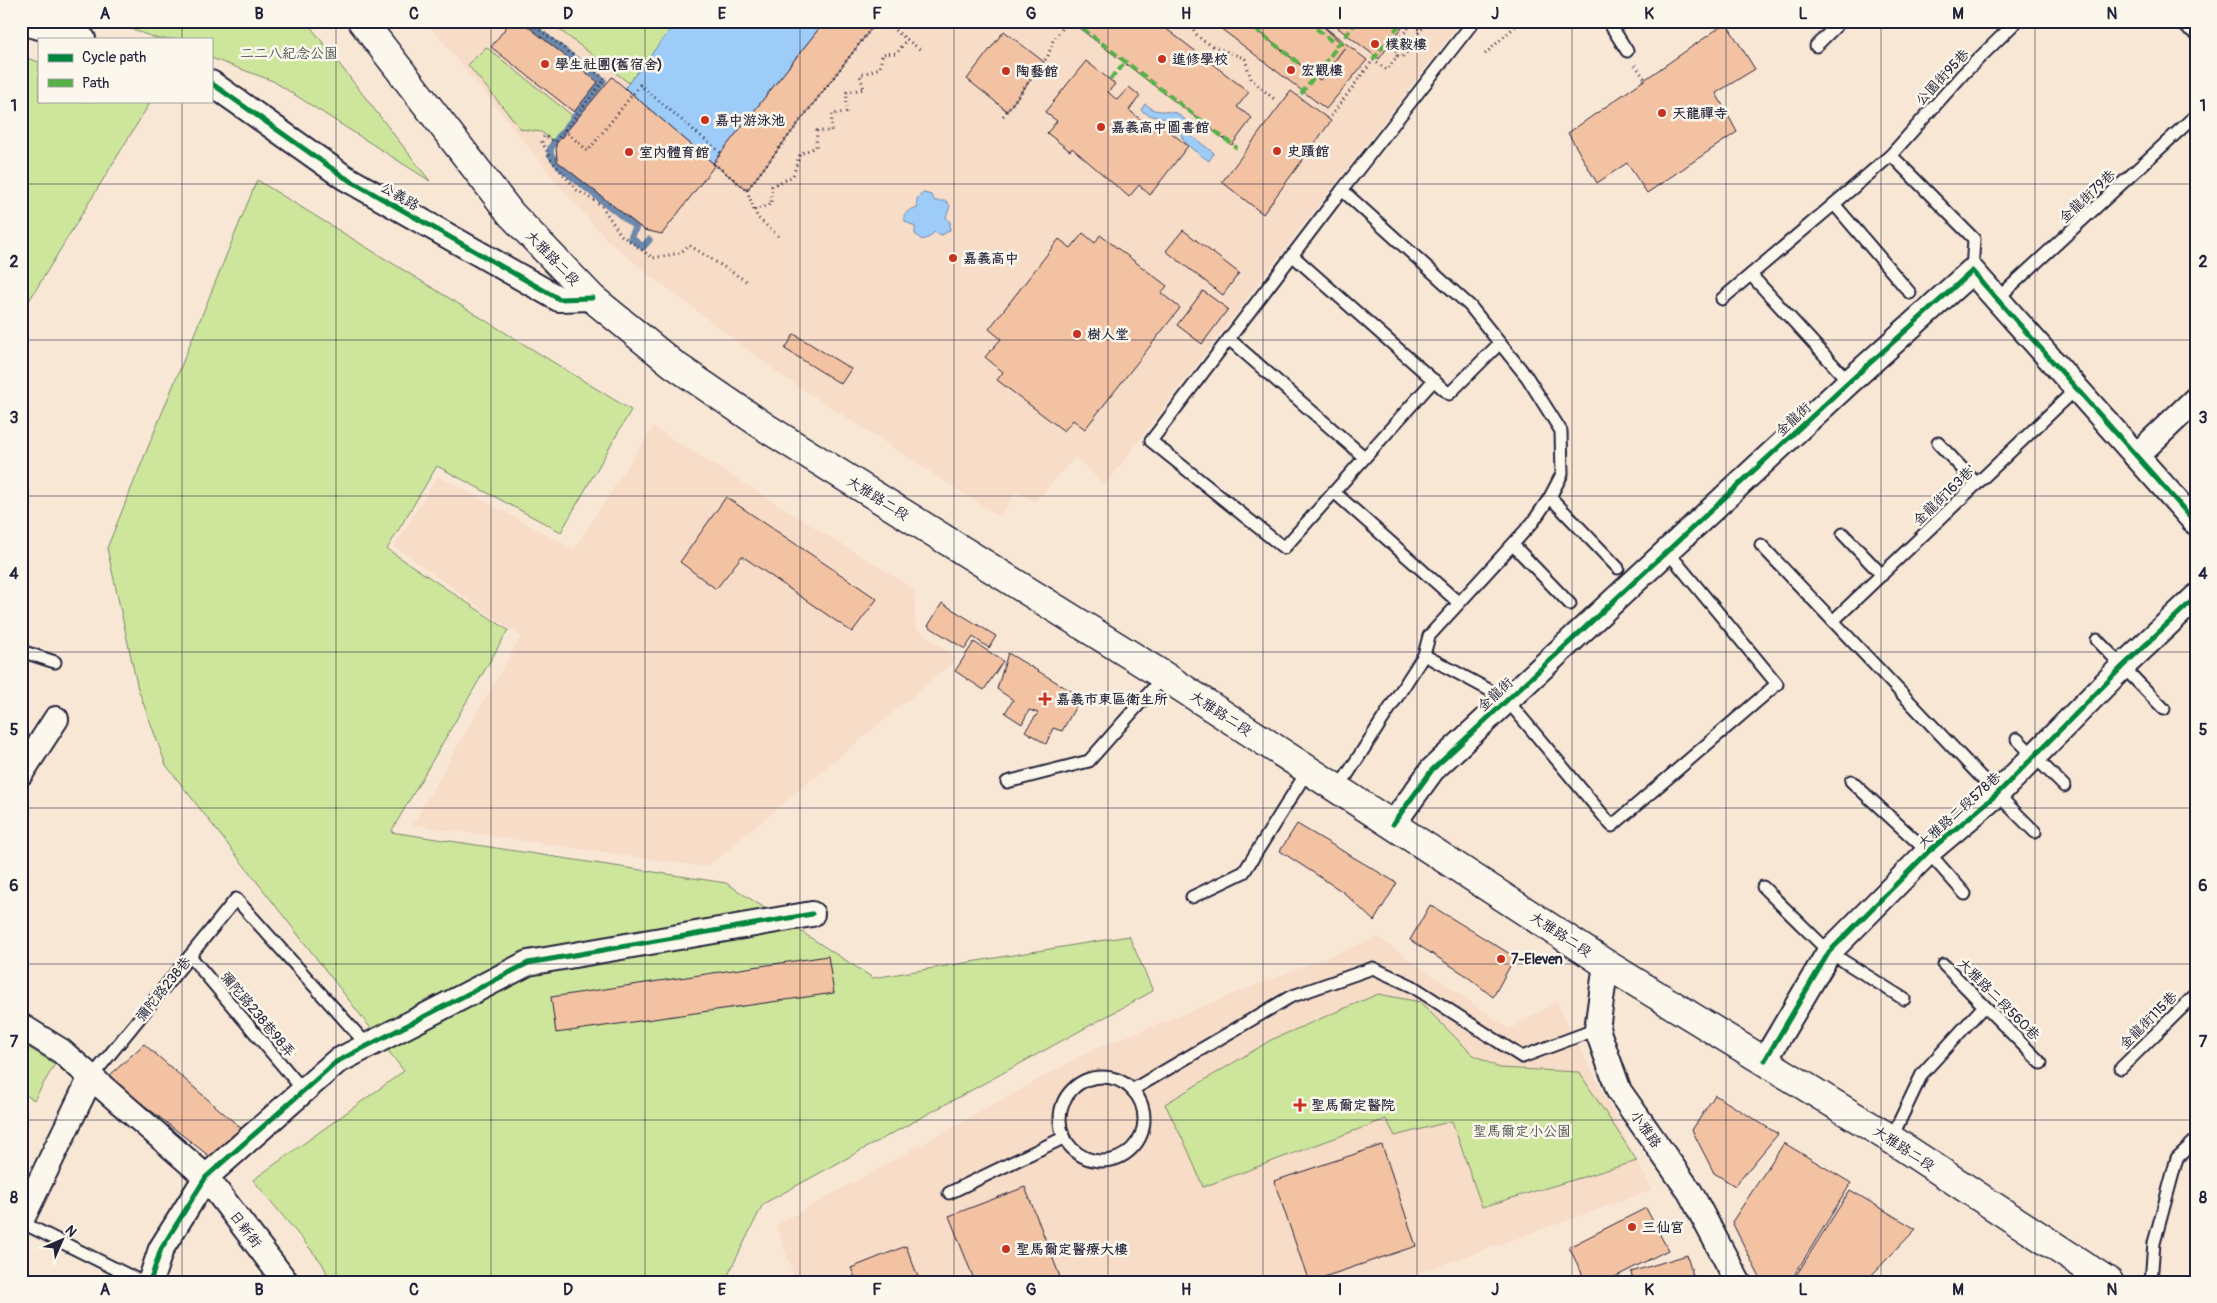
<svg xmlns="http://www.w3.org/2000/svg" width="2217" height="1303" font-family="Pangolin,'LXGW WenKai TC',sans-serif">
<rect width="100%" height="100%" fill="#f9e7d6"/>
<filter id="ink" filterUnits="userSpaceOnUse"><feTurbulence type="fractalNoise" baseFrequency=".02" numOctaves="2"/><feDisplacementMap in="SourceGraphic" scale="10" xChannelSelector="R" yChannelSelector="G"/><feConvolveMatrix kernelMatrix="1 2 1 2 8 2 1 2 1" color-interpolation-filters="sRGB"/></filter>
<g filter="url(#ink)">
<g fill="#f7dcc7">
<path d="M 426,21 L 1462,21 L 1290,242 L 1105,485 L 1075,457 L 1035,502 L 1016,491 L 1000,517 L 785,378 L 648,274 L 606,239 L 569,197 Z"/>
<path d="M 653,427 L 914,589 L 916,628 L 957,659 L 707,867 L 412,825 L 521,637 L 394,546 L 438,476 L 574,549 Z"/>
<path d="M 1378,937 L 1509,1029 L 1557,1002 L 1652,1190 L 1394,1282 L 796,1282 L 776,1225 L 1092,1050 Z"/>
</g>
<g fill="#cde69c" stroke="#78846c">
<path d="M 110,21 L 306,21 L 430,181 L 273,81 L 211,58 L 211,39 L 158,39 Z"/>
<path d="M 548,21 L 677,21 L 629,83 Z"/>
<path d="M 486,47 L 574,117 L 555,142 L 541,132 L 521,129 L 468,65 Z"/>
<path d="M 21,56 L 39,62 L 39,101 L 151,101 L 21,314 Z"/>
<path d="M 257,180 L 631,410 L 561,532 L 437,466 L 387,549 L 508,630 L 391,832 L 726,883 L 873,978 L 1129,936 L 1153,991 L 763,1204 L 729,1273 L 732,1282 L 331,1282 L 322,1263 L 253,1180 L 404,1071 L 166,765 L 138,689 L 107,548 Z"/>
<path d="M 1378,994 L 1420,1002 L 1472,1054 L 1499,1068 L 1579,1072 L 1637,1161 L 1482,1207 L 1452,1121 L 1395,1136 L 1386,1119 L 1203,1187 L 1188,1150 L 1165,1104 L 1271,1040 Z"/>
<path d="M 21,1043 L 55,1064 L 34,1100 L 21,1092 Z"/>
</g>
<g fill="#9eccf9" stroke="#6c88ad">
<path d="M 677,21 L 825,21 L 713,163 L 625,88 Z"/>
<path d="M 1145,104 L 1154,110 L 1177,113 L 1190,124 L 1187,133 L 1214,153 L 1209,161 C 1197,152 1177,142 1181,126 C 1169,116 1153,120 1141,110 Z"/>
<path d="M 924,193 L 931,195 L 935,201 L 946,201 L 950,206 L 946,217 L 950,222 L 950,230 L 942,235 L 934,232 L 930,237 L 922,240 L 915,234 L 915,227 L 905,221 L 904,215 L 911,209 L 918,208 C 915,201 917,196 924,193 Z"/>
</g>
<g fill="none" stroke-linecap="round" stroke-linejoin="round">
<path stroke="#6c88ad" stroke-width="7" d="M 525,21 L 603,81 L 551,147 L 550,154 L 560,167 L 636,227 L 631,238 L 643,247 L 649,240"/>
</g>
<g fill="#f3c2a3" stroke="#22223b">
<path d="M 511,21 L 521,21 L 598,82 L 574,112 L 491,47 Z"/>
<path d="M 825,21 L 877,21 L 747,190 L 713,163 Z"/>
<path d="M 1078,21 L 1156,21 L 1249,92 L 1237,107 L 1252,118 L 1232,145 L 1075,25 Z"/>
<path d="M 1211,21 L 1245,21 L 1320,80 L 1345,47 L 1322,25 L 1367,60 L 1326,109 Z"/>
<path d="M 1245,21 L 1323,21 L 1322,25 L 1345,47 L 1320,80 Z"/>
<path d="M 1343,21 L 1407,21 L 1379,59 L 1338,28 Z"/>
<path d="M 1726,23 L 1755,69 L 1716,93 L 1737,132 L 1647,193 L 1627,163 L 1597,183 L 1568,133 Z"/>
<path d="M 1004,31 L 1044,62 L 1007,111 L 967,79 Z"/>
<path d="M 1086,61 L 1115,84 L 1108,92 L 1117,100 L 1129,87 L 1140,96 L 1129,110 L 1153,130 L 1159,123 L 1188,146 L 1150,195 L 1139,185 L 1129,197 L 1072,148 L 1070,151 L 1047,133 L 1057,121 L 1045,112 Z"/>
<path d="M 612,77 L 715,165 L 662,234 L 644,230 L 557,161 L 556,144 Z"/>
<path d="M 1291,91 L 1331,121 L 1263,214 L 1222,182 Z"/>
<path d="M 1183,230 L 1239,273 L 1223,295 L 1166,251 Z"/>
<path d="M 1083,233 L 1095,243 L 1100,235 L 1167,286 L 1161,293 L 1180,308 L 1085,429 L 1073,420 L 1064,431 L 997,380 L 1003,372 L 985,357 L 1001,339 L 989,329 L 1059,239 L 1071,248 Z"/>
<path d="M 1203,291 L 1228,309 L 1202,344 L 1177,325 Z"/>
<path d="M 794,334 L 851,369 L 841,384 L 785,349 Z"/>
<path d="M 726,497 L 877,599 L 852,632 L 742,556 L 716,589 L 680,562 Z"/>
<path d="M 942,603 L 996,636 L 989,648 L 973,637 L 965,649 L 928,626 Z"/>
<path d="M 974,642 L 1003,661 L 984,690 L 955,671 Z"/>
<path d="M 1008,653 L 1081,697 L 1062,731 L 1053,728 L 1046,744 L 1025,731 L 1038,713 L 1029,710 L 1022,724 L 1005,713 L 1013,700 L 997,689 Z"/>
<path d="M 1297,824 L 1397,883 L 1374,921 L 1343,892 L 1280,851 Z"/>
<path d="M 1430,905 L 1515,957 L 1493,997 L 1464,974 L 1410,940 Z"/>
<path d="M 828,956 L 834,993 L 556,1033 L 551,997 Z"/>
<path d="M 144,1044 L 250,1136 L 218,1163 L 108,1077 Z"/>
<path d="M 1715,1095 L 1778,1134 L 1735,1186 L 1714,1173 L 1692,1130 Z"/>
<path d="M 1784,1143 L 1851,1183 L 1790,1282 L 1765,1282 L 1760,1278 L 1732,1222 Z"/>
<path d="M 1382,1145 L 1416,1246 L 1309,1282 L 1274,1181 Z"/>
<path d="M 1025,1187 L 1062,1282 L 975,1282 L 949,1216 Z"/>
<path d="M 1850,1190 L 1916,1229 L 1865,1282 L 1792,1282 Z"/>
<path d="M 1646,1208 L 1668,1250 L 1605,1282 L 1586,1282 L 1569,1247 Z"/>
<path d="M 906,1246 L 920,1282 L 857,1282 L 851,1268 Z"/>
<path d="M 1687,1255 L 1695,1282 L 1629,1282 L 1633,1281 L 1631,1272 Z"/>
</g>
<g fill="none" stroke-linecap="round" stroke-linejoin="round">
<g stroke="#22223b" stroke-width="15">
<g id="service">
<path d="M 1474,21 L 1342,190 L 1470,306 L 1527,377 L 1561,431 L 1562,474 L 1550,497 L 1533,522 L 1429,636 L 1424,655 L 1506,699 L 1612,826 L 1777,684 L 1668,552"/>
<path d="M 1608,21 L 1627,51"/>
<path d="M 1816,46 L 1841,21"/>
<path d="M 1891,155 L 1834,204 L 1910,293"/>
<path d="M 1342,190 L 1151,441 L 1284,548 L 1434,380"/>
<path d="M 1292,255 L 1449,394 L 1500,343"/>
<path d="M 1972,271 L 1974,239 L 1891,155 L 1963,74 L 2017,21"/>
<path d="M 1751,275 L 1849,382"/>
<path d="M 1998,298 L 2196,115"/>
<path d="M 1722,299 L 1834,204"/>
<path d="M 1229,339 L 1364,457"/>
<path d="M 1938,443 L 1977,484"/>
<path d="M 1334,492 L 1459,603"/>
<path d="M 1550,497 L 1618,568"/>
<path d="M 1843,534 L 1882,575"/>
<path d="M 1513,545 L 1570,604"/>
<path d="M 1761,545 L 1997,794 L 2035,832"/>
<path d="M 1833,621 L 2076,389"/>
<path d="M 2097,640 L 2164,709"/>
<path d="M 21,651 L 55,662"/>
<path d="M 2017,739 L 2064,786"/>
<path d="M 1851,781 L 1928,852 L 1965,894"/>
<path d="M 1007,782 L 1089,761 L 1164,676"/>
<path d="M 1338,789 L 1424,655"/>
<path d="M 1763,887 L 1829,952 L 1904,999"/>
<path d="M 1192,897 L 1244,872 L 1308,770"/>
<path d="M 190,956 L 304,1091"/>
<path d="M 2121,1068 L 2196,994"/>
<circle cx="1102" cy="1119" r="42"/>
<path d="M 90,1079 L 236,899 L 368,1046"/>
<path d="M 1132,1090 L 1290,997 L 1373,968 L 1412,986 L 1522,1057 L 1597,1029"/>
<path d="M 1891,1139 L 1922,1074 L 1984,1006 L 1944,965 L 2041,1063"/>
<path d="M 949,1193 L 1063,1138"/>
<path d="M 21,1222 L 142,1282"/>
<path d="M 2151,1282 L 2154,1243 L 2177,1158 L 2196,1140"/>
</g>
</g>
<g stroke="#22223b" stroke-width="28">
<g id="minor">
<path d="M 2189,21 L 2196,26"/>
<path d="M 21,22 L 83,39"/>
<path d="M 211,83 L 344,177 L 559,299 L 592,298"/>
<path d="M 2136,456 L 2196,399"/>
<path d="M 21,773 L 56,719"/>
<path d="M 1393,824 L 1432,770 L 1849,382 L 1972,271 L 2196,523"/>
<path d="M 1606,964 L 1597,1029 L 1619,1091 L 1690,1192 L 1738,1282"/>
<path d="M 21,1026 L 61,1051 L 206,1177 L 286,1282"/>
<path d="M 1765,1060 L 1829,952 L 1928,852 L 1997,794 L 2123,666 L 2196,597"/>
<path d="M 21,1221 L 90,1079"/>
<path d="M 150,1282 L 161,1249 L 206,1177 L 336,1062 L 528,963 L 812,914"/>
</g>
</g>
<g stroke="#22223b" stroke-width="31">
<path id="secondary" d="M 362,21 L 511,214 L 592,298 L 673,364 L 768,429 L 1164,676 L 1606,964 L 1891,1139 L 2109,1282"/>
</g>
<g stroke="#22223b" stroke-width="3" stroke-dasharray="1 4" stroke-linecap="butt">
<path d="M 476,21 L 479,23"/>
<path d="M 528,21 L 605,79 L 555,142 L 544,136 L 542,142 L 552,161 L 577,190 L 601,205 L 621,235 L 653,258 L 680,253 L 689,245 L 746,281"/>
<path d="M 883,21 L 922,51"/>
<path d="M 1189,21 C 1199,48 1221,47 1245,59 L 1251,79 L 1274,99"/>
<path d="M 1398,48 L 1395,45 L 1412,23 L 1420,30"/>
<path d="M 1485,54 L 1521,21"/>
<path d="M 1397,56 L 1395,53 L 1398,48 L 1403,46 L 1407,48"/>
<path d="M 1635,65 L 1645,79"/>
<path d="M 1003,116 L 1048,56 L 1053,41 L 1068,21"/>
<path d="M 1331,116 L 1373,60 L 1387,70 L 1397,56 L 1402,57 L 1408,51 L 1407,48 L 1428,21"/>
<path d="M 564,130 L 588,151 L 640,85 L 721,153 L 713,163 L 747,190 L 877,21"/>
<path d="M 747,190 L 754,210"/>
<path d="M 778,236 L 757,217 L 755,210 L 771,204 L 772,186 L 793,176 L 800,154 L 816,147 L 817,131 L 831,131 L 832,114 L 846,112 L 847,92 L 864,89 L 860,75 L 880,68 L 882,54 L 897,53 L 907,39"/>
</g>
<use href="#service" stroke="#fbf7ec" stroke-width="11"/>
<use href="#minor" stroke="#fbf7ec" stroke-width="24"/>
<use href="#secondary" stroke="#fbf7ec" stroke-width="28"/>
<g stroke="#55b146" stroke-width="4" stroke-dasharray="8 4" stroke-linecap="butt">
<path d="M 1073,21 L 1237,148"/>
<path d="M 1245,21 L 1315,76"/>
<path d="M 1307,21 L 1338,46"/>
<path d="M 1373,60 L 1402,21"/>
<path d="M 1110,79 L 1126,62"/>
<path d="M 1301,94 L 1357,21"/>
</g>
<g stroke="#fbf7ec" stroke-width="8">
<g id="cycleway">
<path d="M 211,83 L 344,177 L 559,299 L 592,298"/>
<path d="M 1393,824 L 1432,770 L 1849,382 L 1972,271 L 2196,523"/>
<path d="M 1765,1060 L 1829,952 L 1928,852 L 1997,794 L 2123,666 L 2196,597"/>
<path d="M 150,1282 L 161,1249 L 206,1177 L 336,1062 L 528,963 L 812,914"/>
</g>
</g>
<use href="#cycleway" stroke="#00873e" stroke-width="5"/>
</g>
</g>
<path fill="none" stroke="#22223b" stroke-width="1" stroke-opacity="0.55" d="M 182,21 L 182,39M 336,21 L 336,1282M 491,21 L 491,1282M 645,21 L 645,1282M 800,21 L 800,1282M 954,21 L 954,1282M 1108,21 L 1108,1282M 1263,21 L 1263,1282M 1417,21 L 1417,1282M 1572,21 L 1572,1282M 1726,21 L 1726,1282M 1881,21 L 1881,1282M 2035,21 L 2035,1282M 182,101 L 182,1282M 21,184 L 2196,184M 21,340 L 2196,340M 21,496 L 2196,496M 21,652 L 2196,652M 21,808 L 2196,808M 21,964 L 2196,964M 21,1120 L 2196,1120"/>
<g fill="#c8321e" stroke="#fbf7ec" stroke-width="2">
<circle cx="1375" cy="44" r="5"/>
<circle cx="1162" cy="59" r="5"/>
<circle cx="545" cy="64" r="5"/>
<circle cx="1291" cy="70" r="5"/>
<circle cx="1006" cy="71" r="5"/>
<circle cx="1662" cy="113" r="5"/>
<circle cx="705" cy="120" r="5"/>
<circle cx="1101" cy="127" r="5"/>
<circle cx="1277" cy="151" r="5"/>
<circle cx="629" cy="152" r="5"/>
<circle cx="953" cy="258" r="5"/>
<circle cx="1077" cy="334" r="5"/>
<path d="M1042.5 691.5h5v5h5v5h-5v5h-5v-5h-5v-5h5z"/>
<circle cx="1501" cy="959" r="5"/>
<path d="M1297.5 1097.5h5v5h5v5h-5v5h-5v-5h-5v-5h5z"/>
<circle cx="1632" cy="1227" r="5"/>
<circle cx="1006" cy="1249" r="5"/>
</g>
<g text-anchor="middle" stroke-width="5" stroke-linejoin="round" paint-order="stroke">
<g font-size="14" font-weight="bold" fill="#22223b" stroke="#fbf7ec" text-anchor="start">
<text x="1385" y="49">樸毅樓</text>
<text x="1172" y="64">進修學校</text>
<text x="555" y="69">學生社團(舊宿舍)</text>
<text x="1301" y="75">宏觀樓</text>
<text x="1016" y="76">陶藝館</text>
<text x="1672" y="118">天龍禪寺</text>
<text x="715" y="125">嘉中游泳池</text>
<text x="1111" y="132">嘉義高中圖書館</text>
<text x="1287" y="156">史蹟館</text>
<text x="639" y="157">室內體育館</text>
<text x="963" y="263">嘉義高中</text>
<text x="1087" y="339">樹人堂</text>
<text x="1056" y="704">嘉義市東區衛生所</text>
<text x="1511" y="964">7-Eleven</text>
<text x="1311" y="1110">聖馬爾定醫院</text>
<text x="1642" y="1232">三仙宮</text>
<text x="1016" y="1254">聖馬爾定醫療大樓</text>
</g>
<g font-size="14" fill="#4d5353" stroke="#fbf7ec">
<text x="289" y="58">二二八紀念公園</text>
<text x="1522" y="1136">聖馬爾定小公園</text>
</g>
<g font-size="14" fill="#22223b" stroke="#fbf7ec">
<text transform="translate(1942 77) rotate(-47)" y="5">公園街95巷</text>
<text transform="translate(400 196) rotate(30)" y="5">公義路</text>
<text transform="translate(2087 196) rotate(-43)" y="5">金龍街79巷</text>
<text transform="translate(553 258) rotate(46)" y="5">大雅路二段</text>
<text transform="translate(1793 419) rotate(-43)" y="5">金龍街</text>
<text transform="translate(1944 495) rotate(-44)" y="5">金龍街163巷'</text>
<text transform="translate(878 498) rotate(32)" y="5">大雅路二段</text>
<text transform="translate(1495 694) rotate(-43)" y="5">金龍街</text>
<text transform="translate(1221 713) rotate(33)" y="5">大雅路二段</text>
<text transform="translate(1959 810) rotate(-42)" y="5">大雅路二段578巷</text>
<text transform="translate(1561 934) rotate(33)" y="5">大雅路二段</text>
<text transform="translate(163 989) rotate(-51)" y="5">彌陀路238巷</text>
<text transform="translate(1999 999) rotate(45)" y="5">大雅路二段560巷</text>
<text transform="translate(258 1014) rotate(50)" y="5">彌陀路238巷98弄</text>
<text transform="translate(2148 1020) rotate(-45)" y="5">金龍街115巷</text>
<text transform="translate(1646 1129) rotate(55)" y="5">小雅路</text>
<text transform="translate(1904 1148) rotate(33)" y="5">大雅路二段</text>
<text transform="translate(246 1229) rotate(53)" y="5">日新街</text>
</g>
</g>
<rect width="2217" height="1303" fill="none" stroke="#fbf7ec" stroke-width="55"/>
<rect x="38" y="38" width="175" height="65" fill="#fbf7ec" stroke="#a4a2a5"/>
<rect x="48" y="54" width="25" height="8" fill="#00873e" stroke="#a4a2a5"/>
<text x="82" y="62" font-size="15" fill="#22223b">Cycle path</text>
<rect x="48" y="79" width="25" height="8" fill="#55b146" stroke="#a4a2a5"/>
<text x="82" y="88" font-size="15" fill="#22223b">Path</text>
<g transform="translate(62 1240) rotate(45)" stroke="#fbf7ec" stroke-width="4" paint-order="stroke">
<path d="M0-4L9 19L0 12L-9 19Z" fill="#22223b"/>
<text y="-8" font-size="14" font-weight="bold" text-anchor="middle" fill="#22223b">N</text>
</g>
<rect x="28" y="28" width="2162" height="1248" fill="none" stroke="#22223b" stroke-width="2"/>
<g font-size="16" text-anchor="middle" font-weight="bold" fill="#22223b">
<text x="105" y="19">A</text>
<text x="259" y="19">B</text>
<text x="414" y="19">C</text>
<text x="568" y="19">D</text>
<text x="722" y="19">E</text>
<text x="877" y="19">F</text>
<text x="1031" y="19">G</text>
<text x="1186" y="19">H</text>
<text x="1340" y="19">I</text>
<text x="1495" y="19">J</text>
<text x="1649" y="19">K</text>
<text x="1803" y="19">L</text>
<text x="1958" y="19">M</text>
<text x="2112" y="19">N</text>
<text x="14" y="111">1</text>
<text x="2203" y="111">1</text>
<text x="14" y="267">2</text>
<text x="2203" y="267">2</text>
<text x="14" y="423">3</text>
<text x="2203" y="423">3</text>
<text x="14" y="579">4</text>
<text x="2203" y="579">4</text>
<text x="14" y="735">5</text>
<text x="2203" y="735">5</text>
<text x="14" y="891">6</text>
<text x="2203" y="891">6</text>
<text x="14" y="1047">7</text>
<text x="2203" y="1047">7</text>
<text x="14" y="1203">8</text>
<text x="2203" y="1203">8</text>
<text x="105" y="1295">A</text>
<text x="259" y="1295">B</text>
<text x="414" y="1295">C</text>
<text x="568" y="1295">D</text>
<text x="722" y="1295">E</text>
<text x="877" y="1295">F</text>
<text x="1031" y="1295">G</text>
<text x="1186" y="1295">H</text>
<text x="1340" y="1295">I</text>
<text x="1495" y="1295">J</text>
<text x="1649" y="1295">K</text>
<text x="1803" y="1295">L</text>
<text x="1958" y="1295">M</text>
<text x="2112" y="1295">N</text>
</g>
</svg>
